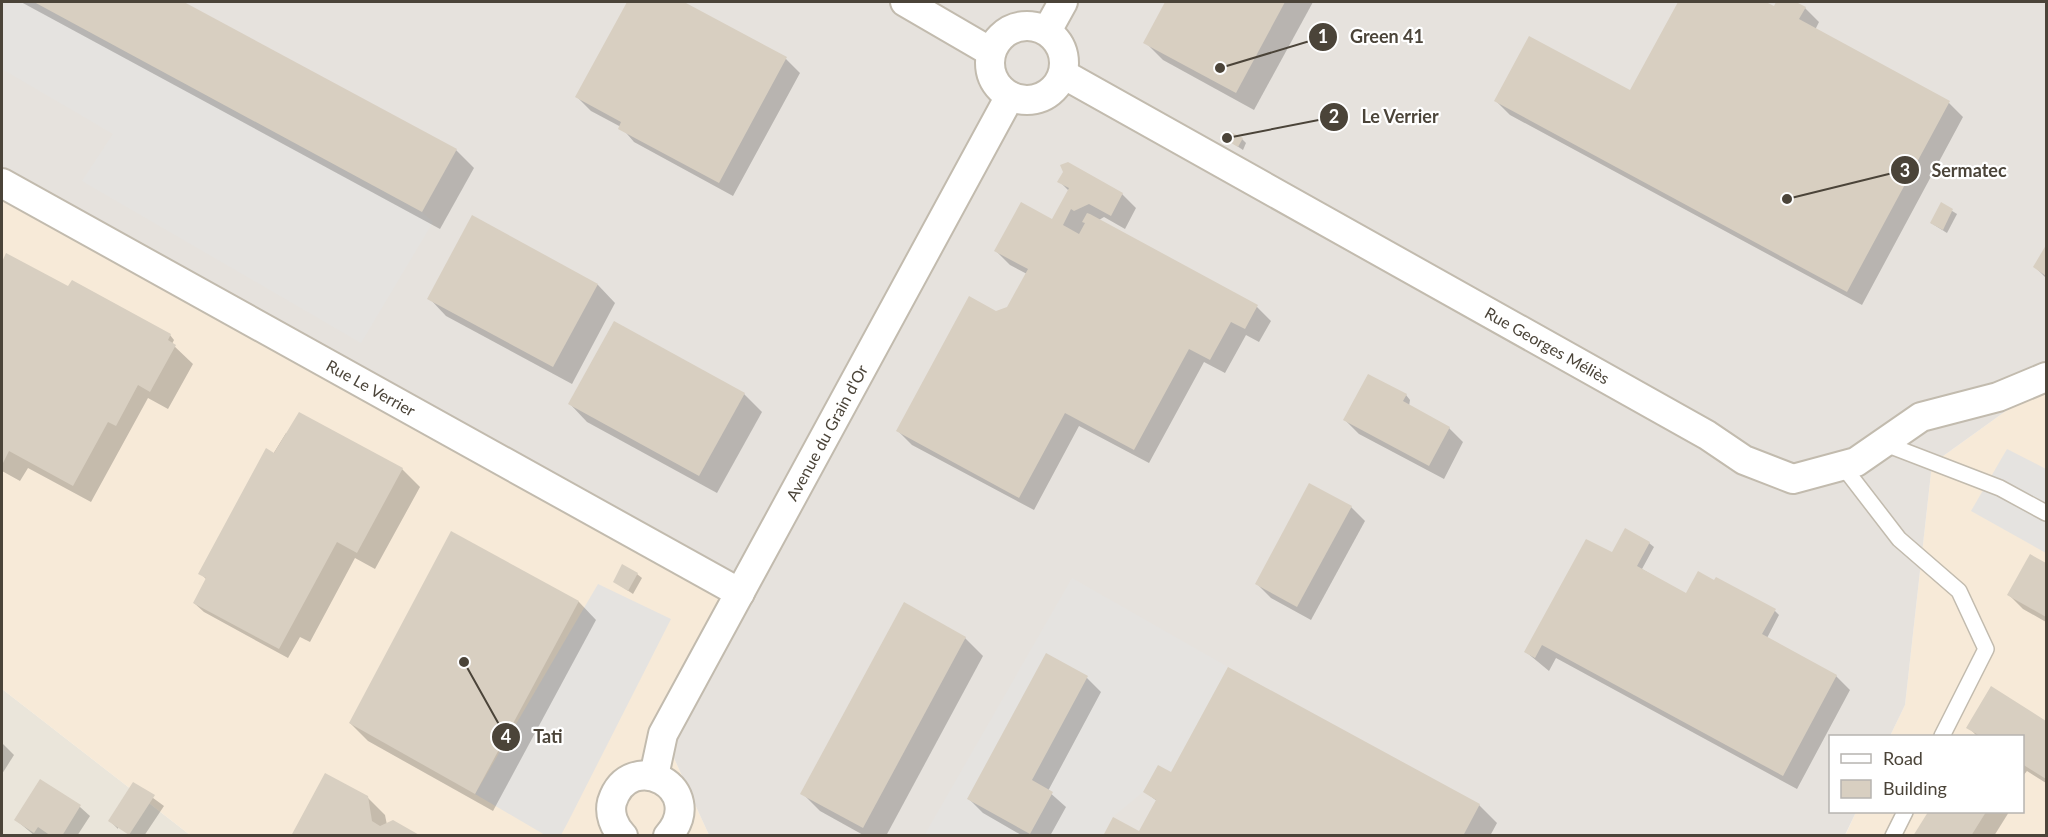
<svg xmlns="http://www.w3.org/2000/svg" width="2048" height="837" font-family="Lato,sans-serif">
<rect width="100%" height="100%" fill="#f6f3ec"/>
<path fill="#eae5da" d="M 2,689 L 190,835 L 2,835 Z"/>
<g fill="#f7ead8">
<path d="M 2,183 L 740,593 L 663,734 L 709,835 L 190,835 L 2,689 Z"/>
<path d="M 2046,382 L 2046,835 L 1845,836 L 1856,812 L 2022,812 L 2022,736 L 1890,736 L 1905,705 L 1932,464 Z"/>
</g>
<path fill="#e6e2dd" d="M 2,2 L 2046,2 L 2046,382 L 1932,464 L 1905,705 L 1890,736 L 1830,736 L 1830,812 L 1856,812 L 1845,835 L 709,835 L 663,734 L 740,593 L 2,183 Z"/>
<g fill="#e5e3e0">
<path d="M 2,2 L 34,2 L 422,212 L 433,222 L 361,343 L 82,181 L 113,134 L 2,69 Z"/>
<path d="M 2007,449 L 2046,469 L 2046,553 L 1971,511 Z"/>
<path d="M 1072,578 L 1228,667 L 1171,772 L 1158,766 L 1143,792 L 1113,817 L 1103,835 L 924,836 Z"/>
<path d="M 598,584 L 671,619 L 568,822 L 561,835 L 545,835 L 475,794 Z"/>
</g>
<g fill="#0003">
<path d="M 21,2 L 181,2 L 456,150 L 474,168 L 440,229 Z"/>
<path d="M 629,2 L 678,2 L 786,59 L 800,73 L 733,196 L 634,142 L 621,127 L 591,111 L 577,97 Z"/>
<path d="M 1167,2 L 1313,2 L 1254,110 L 1163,60 L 1145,42 Z"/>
<path d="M 1679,2 L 1762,2 L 1774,8 L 1778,2 L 1793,2 L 1805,8 L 1819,22 L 1815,30 L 1949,103 L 1963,117 L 1862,305 L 1510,115 L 1496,101 L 1630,92 Z"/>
<path d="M 1242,139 L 1246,143 L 1243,150 L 1228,140 Z"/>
<path d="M 1059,181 L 1122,194 L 1136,208 L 1125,229 L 1104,217 L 1099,220 L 1257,307 L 1271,321 L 1259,342 L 1246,335 L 1225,373 L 1204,362 L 1149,463 L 1079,426 L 1034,510 L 912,445 L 898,431 L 996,313 L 1008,308 L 1027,274 L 1010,265 L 996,251 L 1053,221 L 1069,191 Z"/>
<path d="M 1941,204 L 1957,214 L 1947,233 L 1931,223 Z"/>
<path d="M 473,217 L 598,285 L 615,303 L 572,384 L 446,316 L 429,298 Z"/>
<path d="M 2046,248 L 2046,278 L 2035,267 Z"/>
<path d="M 7,255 L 74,292 L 170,335 L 174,340 L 172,344 L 193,364 L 168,409 L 148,398 L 91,502 L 28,468 L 20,481 L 2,471 L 2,265 Z"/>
<path d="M 744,394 L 762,412 L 717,493 L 587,422 L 570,404 Z"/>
<path d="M 1406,395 L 1410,400 L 1409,406 L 1449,428 L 1463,442 L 1444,479 L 1359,434 L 1345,420 Z"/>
<path d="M 286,433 L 402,469 L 420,487 L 375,569 L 355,558 L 310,642 L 300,637 L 288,658 L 204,612 L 194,603 L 207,580 L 200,573 Z"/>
<path d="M 1351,507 L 1365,521 L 1311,620 L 1271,598 L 1257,584 Z"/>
<path d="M 452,533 L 579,602 L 596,620 L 493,811 L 368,741 L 350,723 Z"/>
<path d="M 1649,543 L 1654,547 L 1642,569 L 1686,595 L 1775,611 L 1779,615 L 1767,638 L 1836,676 L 1850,690 L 1797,789 L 1556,658 L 1549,671 L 1526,652 L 1618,558 Z"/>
<path d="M 2031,556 L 2046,564 L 2046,622 L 2023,609 L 2009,595 Z"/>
<path d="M 637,574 L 642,578 L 633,594 L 615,582 Z"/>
<path d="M 965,638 L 983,656 L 886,836 L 865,836 L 820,811 L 802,793 Z"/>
<path d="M 1047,655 L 1087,678 L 1101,692 L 1048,791 L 1066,807 L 1050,836 L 1023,836 L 983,813 L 969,799 Z"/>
<path d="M 1991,688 L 2046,723 L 2046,783 L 2027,771 L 2022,777 L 2022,736 L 1977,736 L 1968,727 Z"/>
<path d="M 2,743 L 14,755 L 2,774 Z"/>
<path d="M 1171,774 L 1479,805 L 1497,823 L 1490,836 L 1105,836 L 1139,833 L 1157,801 L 1145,792 Z"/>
<path d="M 40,781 L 80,807 L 90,816 L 77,836 L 35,836 L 16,820 Z"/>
<path d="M 134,784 L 164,806 L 144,836 L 133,836 L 118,826 L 118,829 L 110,821 Z"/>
<path d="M 367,797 L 385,815 L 387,825 L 418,836 L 293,836 Z"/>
<path d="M 1930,812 L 2009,812 L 1994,836 L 1915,836 Z"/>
</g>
<g fill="#d8cfc1">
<path d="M 34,2 L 184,2 L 457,149 L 422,212 Z"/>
<path d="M 627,2 L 686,3 L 787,57 L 719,183 L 618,129 L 621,122 L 575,97 Z"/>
<path d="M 1165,2 L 1285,2 L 1236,93 L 1143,43 Z"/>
<path d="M 1678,2 L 1766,2 L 1774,6 L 1776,2 L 1796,2 L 1806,7 L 1799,19 L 1950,101 L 1847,292 L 1494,101 L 1529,36 L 1630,90 Z"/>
<path d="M 1231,132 L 1243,138 L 1238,147 L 1226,140 Z"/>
<path d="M 1068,162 L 1123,193 L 1111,216 L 1089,204 L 1074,211 L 1071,209 L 1063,225 L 1079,234 L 1085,223 L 1082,222 L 1087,213 L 1090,214 L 1258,305 L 1245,329 L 1231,322 L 1210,360 L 1189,349 L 1134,450 L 1065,413 L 1019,498 L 896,431 L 969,296 L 996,311 L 1007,307 L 1028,269 L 994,251 L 1021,202 L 1052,219 L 1069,188 L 1057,182 L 1063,172 L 1060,165 Z"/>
<path d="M 1941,202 L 1953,209 L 1943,230 L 1930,223 Z"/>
<path d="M 472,215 L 598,284 L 553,367 L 427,299 Z"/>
<path d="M 2046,245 L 2046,276 L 2033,267 Z"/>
<path d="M 6,253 L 68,286 L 72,280 L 171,334 L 168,340 L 176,345 L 150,392 L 138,385 L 116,426 L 108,422 L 73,486 L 9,451 L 2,465 L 2,262 Z"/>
<path d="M 614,321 L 745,393 L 699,476 L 568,404 Z"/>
<path d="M 1368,374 L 1407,394 L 1403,401 L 1450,427 L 1429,466 L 1343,420 Z"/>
<path d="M 299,412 L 403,468 L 357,553 L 337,542 L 279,649 L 193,603 L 206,578 L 198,574 L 266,448 L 274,453 Z"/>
<path d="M 1309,483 L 1352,506 L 1297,607 L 1255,584 Z"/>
<path d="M 1625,528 L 1650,542 L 1637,566 L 1686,593 L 1698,571 L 1714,580 L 1716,577 L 1776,609 L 1762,634 L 1837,675 L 1783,776 L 1542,645 L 1535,658 L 1524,652 L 1586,539 L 1612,552 Z"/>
<path d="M 451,531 L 579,601 L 475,794 L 349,723 Z"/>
<path d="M 2030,554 L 2046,563 L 2046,617 L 2007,595 Z"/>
<path d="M 622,564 L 638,573 L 628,591 L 613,582 Z"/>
<path d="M 904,602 L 966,637 L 863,828 L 800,794 Z"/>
<path d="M 1046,653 L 1088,676 L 1032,780 L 1053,792 L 1030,834 L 967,799 Z"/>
<path d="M 1228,667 L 1480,804 L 1463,836 L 1103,836 L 1113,817 L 1139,831 L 1156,800 L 1143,792 L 1158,765 L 1171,772 Z"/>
<path d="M 1991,686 L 2046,721 L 2046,779 L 2022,764 L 2022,736 L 1980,736 L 1966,728 Z"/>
<path d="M 325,773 L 368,796 L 372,821 L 380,826 L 393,820 L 421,836 L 291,836 Z"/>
<path d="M 40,779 L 81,805 L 62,836 L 51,836 L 38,827 L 34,833 L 14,820 Z"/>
<path d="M 133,782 L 155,795 L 129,835 L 108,821 Z"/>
<path d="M 1928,812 L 1986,812 L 1971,836 L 1913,836 Z"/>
</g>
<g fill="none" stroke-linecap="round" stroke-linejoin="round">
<g stroke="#c2bbae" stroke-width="18">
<g id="service">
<path d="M 1883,443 L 2000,488 L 2046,513"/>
<path d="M 1842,465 L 1899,539 L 1959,591 L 1986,649 L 1942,736"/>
<path d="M 1893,836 L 1905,812"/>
</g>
</g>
<g stroke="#c2bbae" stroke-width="32">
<g id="minor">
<path d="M 905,2 L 991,52"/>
<circle cx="1027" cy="63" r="37"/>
<path d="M 1047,31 L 1063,2"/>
<path id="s1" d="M 1063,74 L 1707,435 L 1744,460 L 1793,479 L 1856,462 L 1921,417 L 1998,397 L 2046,377"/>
<path id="s2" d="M 2,183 L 740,593"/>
<path id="s3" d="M 654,776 L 663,734 L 1010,96"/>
<path d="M 623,836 C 614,827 609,814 612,802 C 630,746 709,789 668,836"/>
</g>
</g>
<use href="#service" stroke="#fff" stroke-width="15"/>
<use href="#minor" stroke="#fff" stroke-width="28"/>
</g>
<g text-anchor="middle" stroke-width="4.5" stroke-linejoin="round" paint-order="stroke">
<g font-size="16" fill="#4b4439" stroke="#fff">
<text dy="6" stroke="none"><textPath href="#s1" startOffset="555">Rue Georges Méliès</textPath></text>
<text dy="6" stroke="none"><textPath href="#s2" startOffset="422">Rue Le Verrier</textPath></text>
<text dy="6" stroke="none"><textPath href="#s3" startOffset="386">Avenue du Grain d'Or</textPath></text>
</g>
</g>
<path fill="none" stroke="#4b4439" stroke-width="2" d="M1220 68L1323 37M1227 138L1334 117M1787 199L1905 170M464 662L506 737"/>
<g fill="#4b4439" stroke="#fff" stroke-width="2">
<circle cx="1220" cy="68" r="6"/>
<circle cx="1227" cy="138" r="6"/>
<circle cx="1787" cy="199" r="6"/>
<circle cx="464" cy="662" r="6"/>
<circle cx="1323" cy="37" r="15"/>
<circle cx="1334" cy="117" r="15"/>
<circle cx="1905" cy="170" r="15"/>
<circle cx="506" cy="737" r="15"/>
</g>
<g font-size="18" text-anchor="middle" font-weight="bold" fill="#fff">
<text x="1323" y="43">1</text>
<text x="1334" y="123">2</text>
<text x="1905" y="177">3</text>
<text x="506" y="743">4</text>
</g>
<g font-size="18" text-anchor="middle" font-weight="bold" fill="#4b4439" stroke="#fff" stroke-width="4.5" stroke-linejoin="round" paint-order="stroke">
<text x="1387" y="43">Green 41</text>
<text x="1400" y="123">Le Verrier</text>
<text x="1969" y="177">Sermatec</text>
<text x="548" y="743">Tati</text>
</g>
<rect width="2048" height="837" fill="none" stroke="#4b4439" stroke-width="6"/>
<rect x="1829" y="735" width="195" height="78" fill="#ffffff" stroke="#b7b4b0" stroke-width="1.5"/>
<rect x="1841" y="754" width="30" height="9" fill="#ffffff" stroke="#b7b4b0" stroke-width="1.5"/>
<text x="1883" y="765" font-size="18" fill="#4b4439">Road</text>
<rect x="1841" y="780" width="30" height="18" fill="#d8cfc1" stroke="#b7b4b0" stroke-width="1.5"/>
<text x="1883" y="795" font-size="18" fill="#4b4439">Building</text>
</svg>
